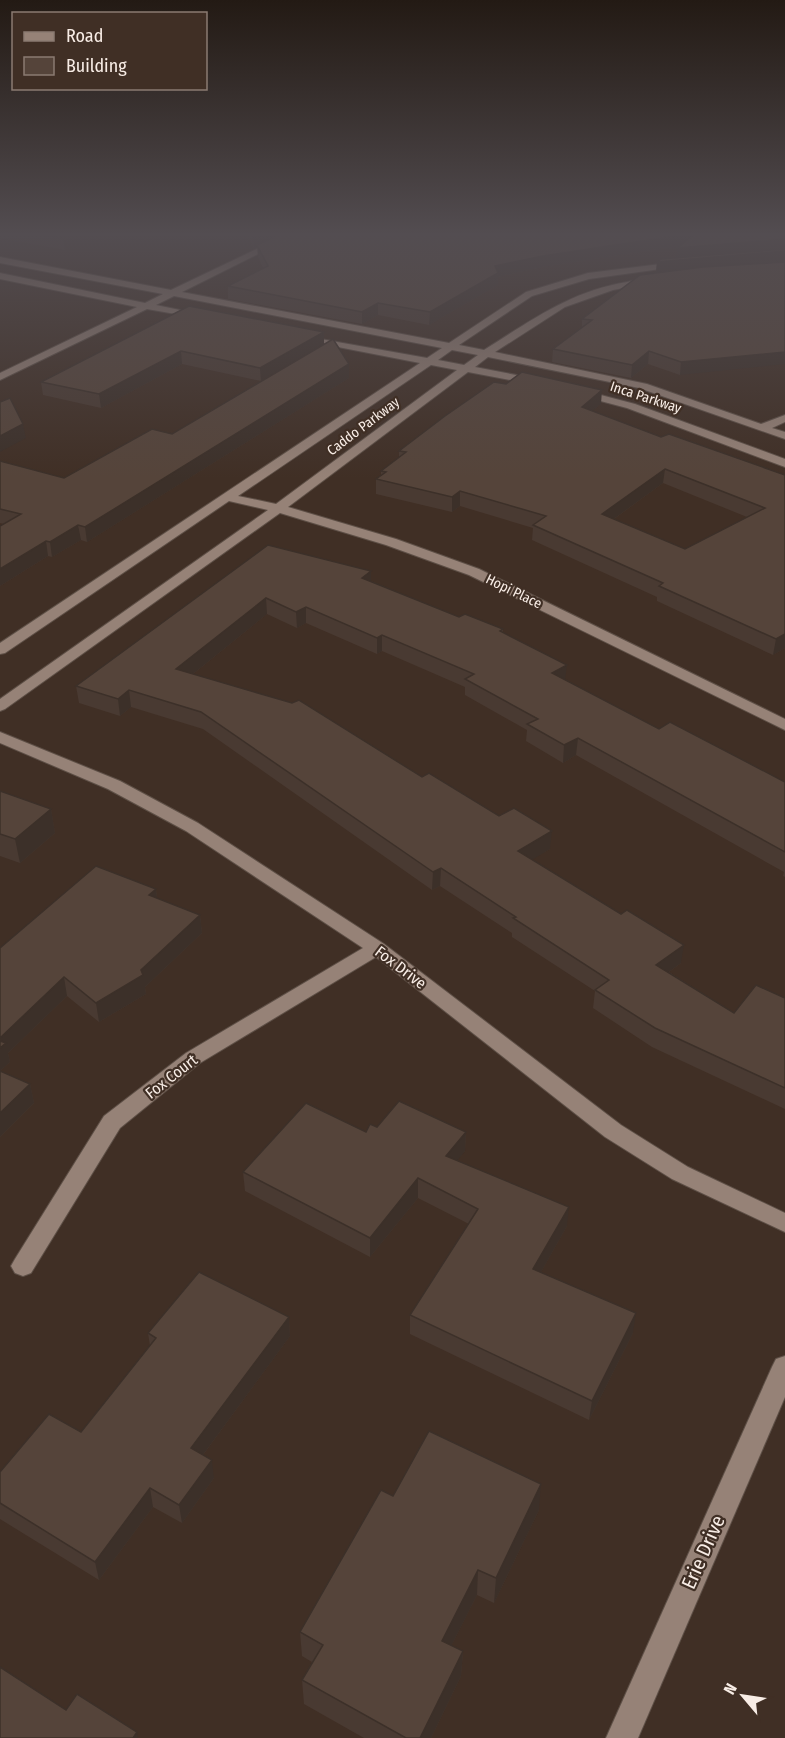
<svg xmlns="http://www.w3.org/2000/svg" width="785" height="1738" font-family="'Fira Sans Condensed',sans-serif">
<rect width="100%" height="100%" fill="#402f25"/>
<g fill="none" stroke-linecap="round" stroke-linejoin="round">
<g stroke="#5d4f46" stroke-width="2">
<g id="minor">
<path d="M 286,235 L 296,235 L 182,292 L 449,343 L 526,292 L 588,273 L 685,261 L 686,263 L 682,266 L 589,279 L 532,296 L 459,345 L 484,350 C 532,320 571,291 627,282 C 636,280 646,277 655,278 L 655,282 L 613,290 L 565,307 L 495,352 L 647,384 L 761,424 L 785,415 L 785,422 L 772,428 L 785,432 L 785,439 L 639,388 L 488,357 L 475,367 L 537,379 L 542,382 L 537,385 L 468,372 L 288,507 L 396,539 L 479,569 L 785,719 L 785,730 L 469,575 L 386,545 L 280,513 L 5,709 L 0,711 L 0,699 L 268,510 L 229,501 L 5,653 L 0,654 L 0,643 L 420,363 L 302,340 L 297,337 L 298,335 L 427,358 L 442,348 L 174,296 L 156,305 L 204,315 L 204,319 L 147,309 L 0,380 L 0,373 L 137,307 L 0,279 L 0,273 L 145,303 L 163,294 L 0,263 L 0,257 L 171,290 ZM 452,350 L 478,355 L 464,365 L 438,360 ZM 431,365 L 457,370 L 276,504 L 238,496 Z"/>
<path d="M 578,389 L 635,404 L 785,459 L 785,467 L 627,408 L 574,394 L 573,392 Z"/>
<path d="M 0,732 L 120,781 L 198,823 L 384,944 L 621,1125 L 688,1167 L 785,1213 L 785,1232 L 672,1179 L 605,1137 L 376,957 L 200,1063 L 120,1128 L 31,1273 L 23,1276 L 15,1273 L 11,1266 L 15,1259 L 104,1116 L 186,1053 L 363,948 L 186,831 L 108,789 L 0,743 Z"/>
<path d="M 785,1356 L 785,1397 L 638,1738 L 606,1738 L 772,1367 L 776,1359 Z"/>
</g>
</g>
<use href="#minor" fill="#968277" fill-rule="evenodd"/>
</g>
<g fill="#493a32" fill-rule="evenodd">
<path d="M 0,235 L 62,235 L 65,250 L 0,238 Z"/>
<path d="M 247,235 L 785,235 L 680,375 L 648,364 L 631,378 L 552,362 L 553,349 L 582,328 L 582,319 L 656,273 L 657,262 L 675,258 L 679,246 L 542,267 L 498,277 L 498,285 L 429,325 L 378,315 L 362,324 L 228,299 L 228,286 L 263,268 L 258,257 L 257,246 L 254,248 Z"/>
<path d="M 189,306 L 324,332 L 324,343 L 349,378 L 87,542 L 81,540 L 52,557 L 48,556 L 0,586 L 0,526 L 4,524 L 0,523 L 0,461 L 64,478 L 172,434 L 261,381 L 182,364 L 101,408 L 43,395 L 41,382 Z"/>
<path d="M 601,404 L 592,411 L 661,437 L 785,475 L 785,648 L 773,655 L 657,601 L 657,597 L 532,540 L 533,528 L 460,506 L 452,512 L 376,494 L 376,479 L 381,476 L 381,471 L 399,458 L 399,451 ZM 663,483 L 747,517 L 685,549 L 614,519 Z"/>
<path d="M 268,545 L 371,581 L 459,617 L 503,629 L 503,633 L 566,680 L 659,729 L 785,782 L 785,877 L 783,876 L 784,872 L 576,755 L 563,763 L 526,741 L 527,730 L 465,695 L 465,687 L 382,651 L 377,654 L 306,623 L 297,628 L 267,614 L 193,674 L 422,777 L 550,849 L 532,859 L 681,963 L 669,972 L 734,1013 L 785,998 L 785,1109 L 652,1047 L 593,1008 L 595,991 L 512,937 L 512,933 L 440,886 L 432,890 L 203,729 L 131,707 L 120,716 L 79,703 L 76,686 Z"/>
<path d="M 0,791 L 51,809 L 55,833 L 20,863 L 0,856 Z"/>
<path d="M 156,889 L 157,898 L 200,915 L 202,933 L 145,987 L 146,994 L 99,1022 L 67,996 L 8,1053 L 10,1062 L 0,1071 L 30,1084 L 34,1103 L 0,1137 L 0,948 Z"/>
<path d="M 377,1127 L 466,1132 L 465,1151 L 457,1160 L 567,1226 L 541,1272 L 633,1333 L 589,1420 L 410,1334 L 410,1315 L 469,1224 L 418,1198 L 370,1257 L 245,1191 L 243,1172 L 366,1132 Z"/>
<path d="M 289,1317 L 290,1336 L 203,1455 L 214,1478 L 182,1523 L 153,1507 L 99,1580 L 0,1519 L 0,1472 L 81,1432 L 150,1346 L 148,1333 Z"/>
<path d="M 393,1496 L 539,1510 L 494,1603 L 477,1595 L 451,1646 L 463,1651 L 461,1676 L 431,1738 L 364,1738 L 304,1704 L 302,1680 L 312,1662 L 302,1656 L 300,1632 Z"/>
</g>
<g fill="#3c3029">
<path d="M 257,235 L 282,235 L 254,248 L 253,237 Z"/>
<path d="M 681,235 L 697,235 L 696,243 L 542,267 L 498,277 L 498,285 L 429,325 L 430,312 L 495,266 L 543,256 Z"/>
<path d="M 785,239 L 785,250 L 675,259 L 677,248 Z"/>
<path d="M 785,251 L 785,263 L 656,274 L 657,262 Z"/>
<path d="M 378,303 L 378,315 L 362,324 L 362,312 Z"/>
<path d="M 324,332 L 324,345 L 261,381 L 260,368 Z"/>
<path d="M 181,351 L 182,364 L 101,408 L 99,394 Z"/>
<path d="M 649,351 L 648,364 L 631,378 L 632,365 Z"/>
<path d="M 785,352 L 785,364 L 680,375 L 681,362 Z"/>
<path d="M 349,364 L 349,378 L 87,542 L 85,527 Z"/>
<path d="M 602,390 L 601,404 L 580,421 L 582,407 Z"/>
<path d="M 23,424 L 26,438 L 0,452 L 0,436 Z"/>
<path d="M 665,469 L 663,483 L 600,529 L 602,514 Z"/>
<path d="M 460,491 L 460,506 L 452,512 L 452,497 Z"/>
<path d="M 78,525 L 81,540 L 52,557 L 50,542 Z"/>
<path d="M 46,541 L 48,556 L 0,586 L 0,569 Z"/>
<path d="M 371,571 L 371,587 L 362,578 Z"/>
<path d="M 266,598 L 267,614 L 178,686 L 176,669 Z"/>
<path d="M 306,607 L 306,623 L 297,628 L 296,612 Z"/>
<path d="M 785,634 L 785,648 L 773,655 L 776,639 Z"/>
<path d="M 382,635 L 382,651 L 377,654 L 377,638 Z"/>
<path d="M 567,665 L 565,682 L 552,673 Z"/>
<path d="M 129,690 L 131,707 L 120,716 L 118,699 Z"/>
<path d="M 578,738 L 576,755 L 563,763 L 564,745 Z"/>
<path d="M 51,809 L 55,833 L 20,863 L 15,839 Z"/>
<path d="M 552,831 L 550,849 L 517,869 L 518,851 Z"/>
<path d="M 441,868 L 440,886 L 432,890 L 433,872 Z"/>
<path d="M 156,889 L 158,907 L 149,895 Z"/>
<path d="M 200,915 L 202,933 L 145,987 L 146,994 L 99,1022 L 96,1003 L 141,970 Z"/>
<path d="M 684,945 L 681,963 L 654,983 L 656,965 Z"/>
<path d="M 64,977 L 67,996 L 8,1053 L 10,1062 L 0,1071 L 0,1038 Z"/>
<path d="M 30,1084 L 34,1103 L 0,1137 L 0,1113 Z"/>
<path d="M 466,1132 L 465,1151 L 446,1175 L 446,1156 Z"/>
<path d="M 418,1178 L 418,1198 L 370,1257 L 370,1238 Z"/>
<path d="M 569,1207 L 567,1226 L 532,1288 L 533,1269 Z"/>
<path d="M 636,1313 L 633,1333 L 589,1420 L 592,1401 Z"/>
<path d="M 289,1317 L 290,1336 L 194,1467 L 191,1448 Z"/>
<path d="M 212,1460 L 214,1478 L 182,1523 L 179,1505 Z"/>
<path d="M 541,1484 L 539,1510 L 494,1603 L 496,1578 Z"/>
<path d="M 150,1488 L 153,1507 L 99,1580 L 95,1562 Z"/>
<path d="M 478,1570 L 477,1595 L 441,1666 L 442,1641 Z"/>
<path d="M 463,1651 L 461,1676 L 431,1738 L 420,1738 Z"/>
<path d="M 137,1732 L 138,1738 L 133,1738 Z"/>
</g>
<g fill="#55443a" stroke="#3c3029" stroke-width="1.5" fill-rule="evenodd">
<path d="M 43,235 L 62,235 L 64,238 Z"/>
<path d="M 278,235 L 681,235 L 543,256 L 495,266 L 498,273 L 430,312 L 378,303 L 362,312 L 228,286 L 268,266 L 257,245 Z"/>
<path d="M 694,235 L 785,235 L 785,239 L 677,248 Z"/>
<path d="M 785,249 L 785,251 L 657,262 L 661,259 Z"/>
<path d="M 785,262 L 785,352 L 681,362 L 649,351 L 632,365 L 553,349 L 592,320 L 582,319 L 640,275 L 703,267 Z"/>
<path d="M 189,306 L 324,332 L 260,368 L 181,351 L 99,394 L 41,382 Z"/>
<path d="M 333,339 L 349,364 L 85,527 L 78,525 L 50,542 L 46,541 L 0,569 L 0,526 L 21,514 L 0,509 L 0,461 L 64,478 L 152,429 L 172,434 Z"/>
<path d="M 522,372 L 602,390 L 582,407 L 661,437 L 669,434 L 785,475 L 785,634 L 776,639 L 659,586 L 663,583 L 533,525 L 546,516 L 460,491 L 452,497 L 376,479 L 386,472 L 381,471 L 406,452 L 399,451 L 445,416 L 494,382 L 506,384 ZM 665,469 L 765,508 L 685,549 L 602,514 Z"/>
<path d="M 10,398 L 23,424 L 0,436 L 0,402 Z"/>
<path d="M 268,545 L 371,571 L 362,578 L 459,617 L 465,614 L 503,629 L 500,631 L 567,665 L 552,673 L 659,729 L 670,722 L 785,782 L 785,852 L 578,738 L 564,745 L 527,724 L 538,719 L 465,679 L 474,674 L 382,635 L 377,638 L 306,607 L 296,612 L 266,598 L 176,669 L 292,703 L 299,700 L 422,777 L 429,773 L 499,816 L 514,808 L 552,831 L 518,851 L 621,914 L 627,910 L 684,945 L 656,965 L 734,1013 L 756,985 L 785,998 L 785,1088 L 655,1028 L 595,990 L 609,980 L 513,918 L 516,917 L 441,868 L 433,872 L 201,712 L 129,690 L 118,699 L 76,686 Z"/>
<path d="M 0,791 L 51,809 L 15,839 L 0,834 Z"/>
<path d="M 96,866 L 156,889 L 149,895 L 200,915 L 141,970 L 143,975 L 96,1003 L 64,977 L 0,1038 L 0,948 Z"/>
<path d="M 0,1041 L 6,1043 L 0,1048 Z"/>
<path d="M 0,1071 L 30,1084 L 0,1113 Z"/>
<path d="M 399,1101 L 466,1132 L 446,1156 L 569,1207 L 533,1269 L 636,1313 L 592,1401 L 410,1315 L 478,1209 L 418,1178 L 370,1238 L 243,1172 L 306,1103 L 366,1132 L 370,1124 L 377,1127 Z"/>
<path d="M 199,1272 L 289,1317 L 191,1448 L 212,1460 L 179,1505 L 150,1488 L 95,1562 L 0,1503 L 0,1472 L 49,1414 L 81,1432 L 156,1338 L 148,1333 Z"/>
<path d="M 429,1431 L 541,1484 L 496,1578 L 478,1570 L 442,1641 L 463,1651 L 420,1738 L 406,1738 L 302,1680 L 323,1645 L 300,1632 L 381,1490 L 393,1496 Z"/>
<path d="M 0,1667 L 66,1710 L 77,1694 L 137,1732 L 133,1738 L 0,1738 Z"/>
</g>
<linearGradient id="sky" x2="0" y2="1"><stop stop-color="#231a14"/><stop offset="0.49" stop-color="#534d51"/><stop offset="1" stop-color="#534d51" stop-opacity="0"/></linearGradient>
<rect width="785" height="478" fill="url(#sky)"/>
<g text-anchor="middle" stroke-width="4.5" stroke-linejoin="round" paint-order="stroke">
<g font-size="14" fill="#f8ede6" stroke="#402f25">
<text transform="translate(646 397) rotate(18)" y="5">Inca Parkway</text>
<text transform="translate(363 426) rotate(-37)" y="5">Caddo Parkway</text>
<text transform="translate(514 591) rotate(26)" y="5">Hopi Place</text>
</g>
<g font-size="16" fill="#f8ede6" stroke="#402f25">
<text transform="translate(401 967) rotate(37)" y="6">Fox Drive</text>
<text transform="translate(171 1076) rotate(-38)" y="6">Fox Court</text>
</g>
<g font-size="20" fill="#f8ede6" stroke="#402f25">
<text transform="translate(703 1552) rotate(-66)" y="7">Erie Drive</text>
</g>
</g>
<rect x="12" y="12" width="195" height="78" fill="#402f25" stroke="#8a7b72" stroke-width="1.5"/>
<rect x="24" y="32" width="30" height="9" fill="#968277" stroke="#8a7b72" stroke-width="1.5"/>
<text x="66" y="42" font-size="18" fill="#f8ede6">Road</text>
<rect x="24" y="57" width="30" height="18" fill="#55443a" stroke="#8a7b72" stroke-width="1.5"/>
<text x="66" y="72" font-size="18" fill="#f8ede6">Building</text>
<g transform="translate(743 1696) rotate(299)" stroke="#402f25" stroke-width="4.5" paint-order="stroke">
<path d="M0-4.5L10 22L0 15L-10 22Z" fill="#f8ede6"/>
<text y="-9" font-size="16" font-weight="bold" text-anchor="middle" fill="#f8ede6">N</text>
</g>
</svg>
